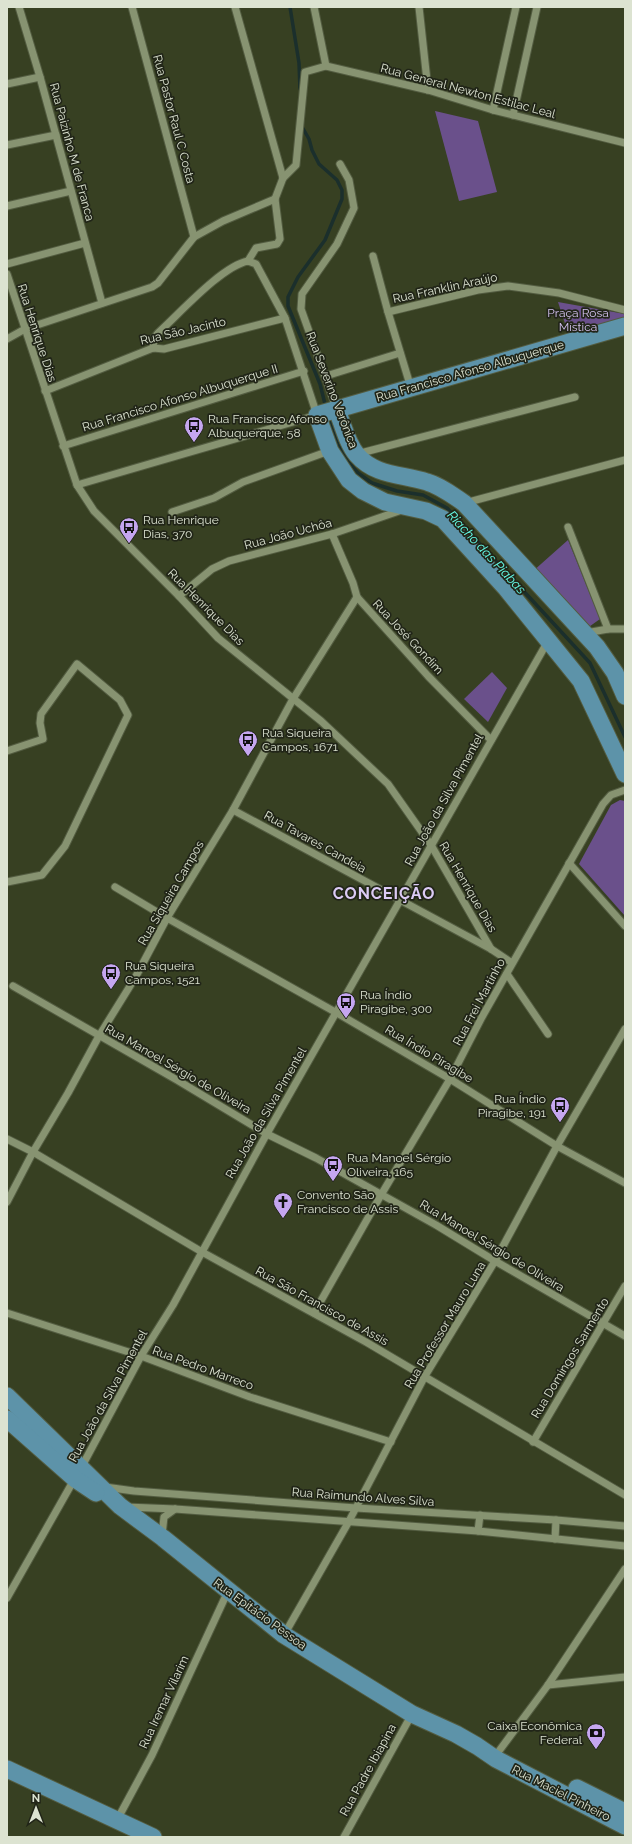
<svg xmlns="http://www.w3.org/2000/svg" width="632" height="1844" font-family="Raleway,sans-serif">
<rect width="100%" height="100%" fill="#374022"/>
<g fill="#6a508b">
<path d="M 435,111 L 478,121 L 497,192 L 459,201 Z"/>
<path d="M 558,302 L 625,314 L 625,321 L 569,336 Z"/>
<path d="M 568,540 L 600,619 L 586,629 L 532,572 Z"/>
<path d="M 492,672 L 507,688 L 488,722 L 464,699 Z"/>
<path d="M 620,800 L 625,801 L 625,916 L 579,864 L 611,805 Z"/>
</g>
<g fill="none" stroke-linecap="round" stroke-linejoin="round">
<g stroke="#1b2f2c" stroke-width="3.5">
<path d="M 290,7 L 299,63 L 300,89"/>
<path d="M 301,125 L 309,139 L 312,150 L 319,164 L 337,180 L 342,190 L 342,199 L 325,240 L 298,277 L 288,297 L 288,306 L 320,384 L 326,408"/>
<path d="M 328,416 L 338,445 L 348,462 L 358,473 L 372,483 L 397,491 L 423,495 L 447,508 L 590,663 L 625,737"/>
</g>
<g stroke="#535c41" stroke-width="9">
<g id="minor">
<path d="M 19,7 L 40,77 L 102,303"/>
<path d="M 132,7 L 194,237"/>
<path d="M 235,7 L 283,178 L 275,199 L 280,239 L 277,244 L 256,248 L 248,261"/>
<path d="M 314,7 L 326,66"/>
<path d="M 419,7 L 428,90"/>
<path d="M 7,84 L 40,77"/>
<path d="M 493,110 L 516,7"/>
<path d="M 513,115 L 537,7"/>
<path d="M 7,145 L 56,135"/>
<path d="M 283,178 L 296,165 L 305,72 L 326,66 L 428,90 L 493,110 L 625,143"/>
<path d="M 7,206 L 71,191"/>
<path d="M 373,256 L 388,312 L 411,388"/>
<path d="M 7,264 L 85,243"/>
<path d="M 7,274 L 77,485 L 94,511 L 179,596 L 218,638 L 321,721 L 388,784 L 431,845 L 491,949"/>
<path d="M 388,312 L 478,290 L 508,286 L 559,293 L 625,310"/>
<path d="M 7,339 L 25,329 L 152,287 L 158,283 L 194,237 L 223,221 L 275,199"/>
<path d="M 153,348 L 154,338 L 159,332 C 180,313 222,266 248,261"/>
<path d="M 326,376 L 400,353"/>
<path d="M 45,391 L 153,348 L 164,349 L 285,318"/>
<path d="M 337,410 L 301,309 L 302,294 L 337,244 L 354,208 L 349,180 L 340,164"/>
<path d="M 63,446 L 304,371"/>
<path d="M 357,454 L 575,397"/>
<path d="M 77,485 L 317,415 L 285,318 L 256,264 L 248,261"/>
<path d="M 465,503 L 625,460"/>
<path d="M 172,512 L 214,498 L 243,482 L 329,451"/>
<path d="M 568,527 L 608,629"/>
<path d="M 332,534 L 353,583 L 357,597 L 428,676 L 491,740"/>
<path d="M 179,596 L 212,569 L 229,561 L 332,534 L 402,510"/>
<path d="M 586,633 L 608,629 L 625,629"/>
<path d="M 7,751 L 43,739 L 40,723 L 41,714 L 77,664 L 120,700 L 128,715 L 65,846 L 42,875 L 7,882"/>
<path d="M 233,810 L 491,949 L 512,963"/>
<path d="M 569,863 L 625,926"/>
<path d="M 115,887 L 167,918 L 337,1013 L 450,1079 L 557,1146 L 625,1183"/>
<path d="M 507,974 L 548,1034"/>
<path d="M 13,986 L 177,1080 L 267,1134 L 316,1158 L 436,1225 L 495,1261 L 625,1336"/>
<path d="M 7,1139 L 33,1152 L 202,1252 L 366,1342 L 625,1495"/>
<path d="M 7,1202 L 33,1152 L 68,1093 L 99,1036 L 135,978 L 167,918 L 233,810 L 293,699 L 357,597"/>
<path d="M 7,1313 L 141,1356 L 250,1397 L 391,1442"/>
<path d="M 314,1313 L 381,1195 L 450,1079 L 482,1017 L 603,804 L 611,795 L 625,790"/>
<path d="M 533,1442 L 625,1286"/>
<path d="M 81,1468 L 141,1356 L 173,1305 L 265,1137 L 548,641"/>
<path d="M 105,1487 L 134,1491 L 356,1508 L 556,1520 L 625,1526"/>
<path d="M 126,1507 L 175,1509 L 478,1531 L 625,1546"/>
<path d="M 478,1531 L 480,1515"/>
<path d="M 162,1535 L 164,1517 L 175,1509"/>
<path d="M 555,1539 L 556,1520"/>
<path d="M 7,1598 L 75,1478"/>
<path d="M 284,1635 L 348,1523 L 425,1376 L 495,1261 L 557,1146 L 625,1029"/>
<path d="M 548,1685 L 625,1677"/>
<path d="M 499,1751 L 548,1685 L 625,1569"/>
<path d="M 117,1820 L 152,1755 L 228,1591"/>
<path d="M 344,1837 L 412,1714"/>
</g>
</g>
<g stroke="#535c41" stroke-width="19">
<g id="major">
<path d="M 625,326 L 317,415 L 330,451 L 349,480 L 363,491 L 385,502 L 426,511 L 443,519 L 505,587 L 581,681 L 625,774"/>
<path d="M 337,410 C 343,425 347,443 357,455 C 375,476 402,474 427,482 C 441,486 452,495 464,503 L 597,647 L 615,673 L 625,696"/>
<path d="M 7,1396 L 120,1506 L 163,1538 L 284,1635 L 412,1714 L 456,1734 L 477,1746 L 496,1759 L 625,1826"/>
<path d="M 7,1419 L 75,1479 L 96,1493"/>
<path d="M 7,1769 L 153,1837"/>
<path d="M 577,1788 L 625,1812"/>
</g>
</g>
<use href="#minor" stroke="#879371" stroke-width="7"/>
<use href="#major" stroke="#5d93a9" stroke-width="17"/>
</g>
<defs>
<g id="bus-pin" transform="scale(1)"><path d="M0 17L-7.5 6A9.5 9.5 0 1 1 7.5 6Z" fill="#c5a6f0" stroke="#212518"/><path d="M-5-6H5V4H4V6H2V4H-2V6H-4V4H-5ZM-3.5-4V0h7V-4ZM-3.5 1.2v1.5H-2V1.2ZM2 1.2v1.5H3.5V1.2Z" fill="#111"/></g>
<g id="church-pin" transform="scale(1)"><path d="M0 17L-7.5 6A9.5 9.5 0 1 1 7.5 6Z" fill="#c5a6f0" stroke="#212518"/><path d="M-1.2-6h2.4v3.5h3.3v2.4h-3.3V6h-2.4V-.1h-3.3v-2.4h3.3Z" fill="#111"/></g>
<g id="bank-pin" transform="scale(1)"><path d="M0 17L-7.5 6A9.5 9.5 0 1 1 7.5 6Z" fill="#c5a6f0" stroke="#212518"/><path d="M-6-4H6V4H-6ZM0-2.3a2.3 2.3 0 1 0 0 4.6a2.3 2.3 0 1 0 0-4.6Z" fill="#111"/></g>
</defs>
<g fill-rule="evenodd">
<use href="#bus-pin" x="194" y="426"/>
<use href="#bus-pin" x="129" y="527"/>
<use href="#bus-pin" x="248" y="740"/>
<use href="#bus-pin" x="111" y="973"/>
<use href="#bus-pin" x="346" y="1002"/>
<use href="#bus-pin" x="560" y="1106"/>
<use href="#bus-pin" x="333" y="1165"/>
<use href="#church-pin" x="283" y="1202"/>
<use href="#bank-pin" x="596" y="1733"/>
</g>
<g text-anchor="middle" stroke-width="3.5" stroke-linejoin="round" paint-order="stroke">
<g font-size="12" fill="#dce3d1" stroke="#212518">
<text transform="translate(468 91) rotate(15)" y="4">Rua General Newton Estilac Leal</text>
<text transform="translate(174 119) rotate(75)" y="4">Rua Pastor Raul C Costa</text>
<text transform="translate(72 152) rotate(75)" y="4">Rua Paizinho M de Franca</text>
<text transform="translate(445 288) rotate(-12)" y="4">Rua Franklin Araújo</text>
<text transform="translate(183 331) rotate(-13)" y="4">Rua São Jacinto</text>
<text transform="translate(37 333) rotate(72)" y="4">Rua Henrique Dias</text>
<text transform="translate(470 371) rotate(-16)" y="4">Rua Francisco Afonso Albuquerque</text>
<text transform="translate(332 390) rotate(69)" y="4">Rua Severino Verônica</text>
<text transform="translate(180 398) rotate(-17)" y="4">Rua Francisco Afonso Albuquerque II</text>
<text transform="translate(288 534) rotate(-15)" y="4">Rua João Uchôa</text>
<text transform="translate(206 607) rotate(45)" y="4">Rua Henrique Dias</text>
<text transform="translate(408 637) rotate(47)" y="4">Rua José Gondim</text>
<text transform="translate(444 800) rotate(-61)" y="4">Rua João da Silva Pimentel</text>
<text transform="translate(315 842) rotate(29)" y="4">Rua Tavares Candeia</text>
<text transform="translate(468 887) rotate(60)" y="4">Rua Henrique Dias</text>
<text transform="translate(171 893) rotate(-60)" y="4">Rua Siqueira Campos</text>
<text transform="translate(479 1002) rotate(-62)" y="4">Rua Frei Martinho</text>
<text transform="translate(429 1054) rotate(31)" y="4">Rua Índio Piragibe</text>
<text transform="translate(178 1069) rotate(30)" y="4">Rua Manoel Sérgio de Oliveira</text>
<text transform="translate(266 1113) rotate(-60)" y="4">Rua João da Silva Pimentel</text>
<text transform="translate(492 1246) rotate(31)" y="4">Rua Manoel Sérgio de Oliveira</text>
<text transform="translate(322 1306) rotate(29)" y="4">Rua São Francisco de Assis</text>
<text transform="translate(445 1325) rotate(-59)" y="4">Rua Professor Mauro Luna</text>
<text transform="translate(570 1358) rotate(-59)" y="4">Rua Domingos Sarmento</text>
<text transform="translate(203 1368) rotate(20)" y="4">Rua Pedro Marreco</text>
<text transform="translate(108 1396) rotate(-61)" y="4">Rua João da Silva Pimentel</text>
<text transform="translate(363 1497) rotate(4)" y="4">Rua Raimundo Alves Silva</text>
<text transform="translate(260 1614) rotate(36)" y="4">Rua Epitácio Pessoa</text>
<text transform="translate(164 1702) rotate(-65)" y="4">Rua Iremar Vilarim</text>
<text transform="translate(368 1770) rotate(-61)" y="4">Rua Padre Ibiapina</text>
<text transform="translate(561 1793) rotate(27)" y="4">Rua Maciel Pinheiro</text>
</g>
<g font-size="12" fill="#d4c2f0" stroke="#212518">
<text x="578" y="317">Praça Rosa<tspan x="578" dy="14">Mística</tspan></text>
</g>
<g font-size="12" fill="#dce3d1" stroke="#212518" text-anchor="start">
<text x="208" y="423">Rua Francisco Afonso<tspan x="208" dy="14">Albuquerque, 58</tspan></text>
<text x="143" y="524">Rua Henrique<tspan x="143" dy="14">Dias, 370</tspan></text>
<text x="262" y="737">Rua Siqueira<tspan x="262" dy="14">Campos, 1671</tspan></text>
<text x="125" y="970">Rua Siqueira<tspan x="125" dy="14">Campos, 1521</tspan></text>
<text x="360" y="999">Rua Índio<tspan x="360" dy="14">Piragibe, 300</tspan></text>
<text x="546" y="1103" text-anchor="end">Rua Índio<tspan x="546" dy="14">Piragibe, 191</tspan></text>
<text x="347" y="1162">Rua Manoel Sérgio<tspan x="347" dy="14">Oliveira, 165</tspan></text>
<text x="297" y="1199">Convento São<tspan x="297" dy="14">Francisco de Assis</tspan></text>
<text x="582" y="1730" text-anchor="end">Caixa Econômica<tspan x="582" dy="14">Federal</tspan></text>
</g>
<g font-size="13" font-style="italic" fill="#65fce8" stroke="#212518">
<text transform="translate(487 552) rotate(47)" y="5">Riacho das Piabas</text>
</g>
<g font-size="16" font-weight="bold" letter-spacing="1" fill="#dccbf5" stroke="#212518">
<text x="384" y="899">CONCEIÇÃO</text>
</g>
</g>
<rect width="632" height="1844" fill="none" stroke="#dce3d1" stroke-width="16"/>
<g transform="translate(36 1808)" stroke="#212518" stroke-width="3" paint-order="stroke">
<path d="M0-3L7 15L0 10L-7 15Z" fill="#dce3d1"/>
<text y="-6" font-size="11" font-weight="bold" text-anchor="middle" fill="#dce3d1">N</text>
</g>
</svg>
